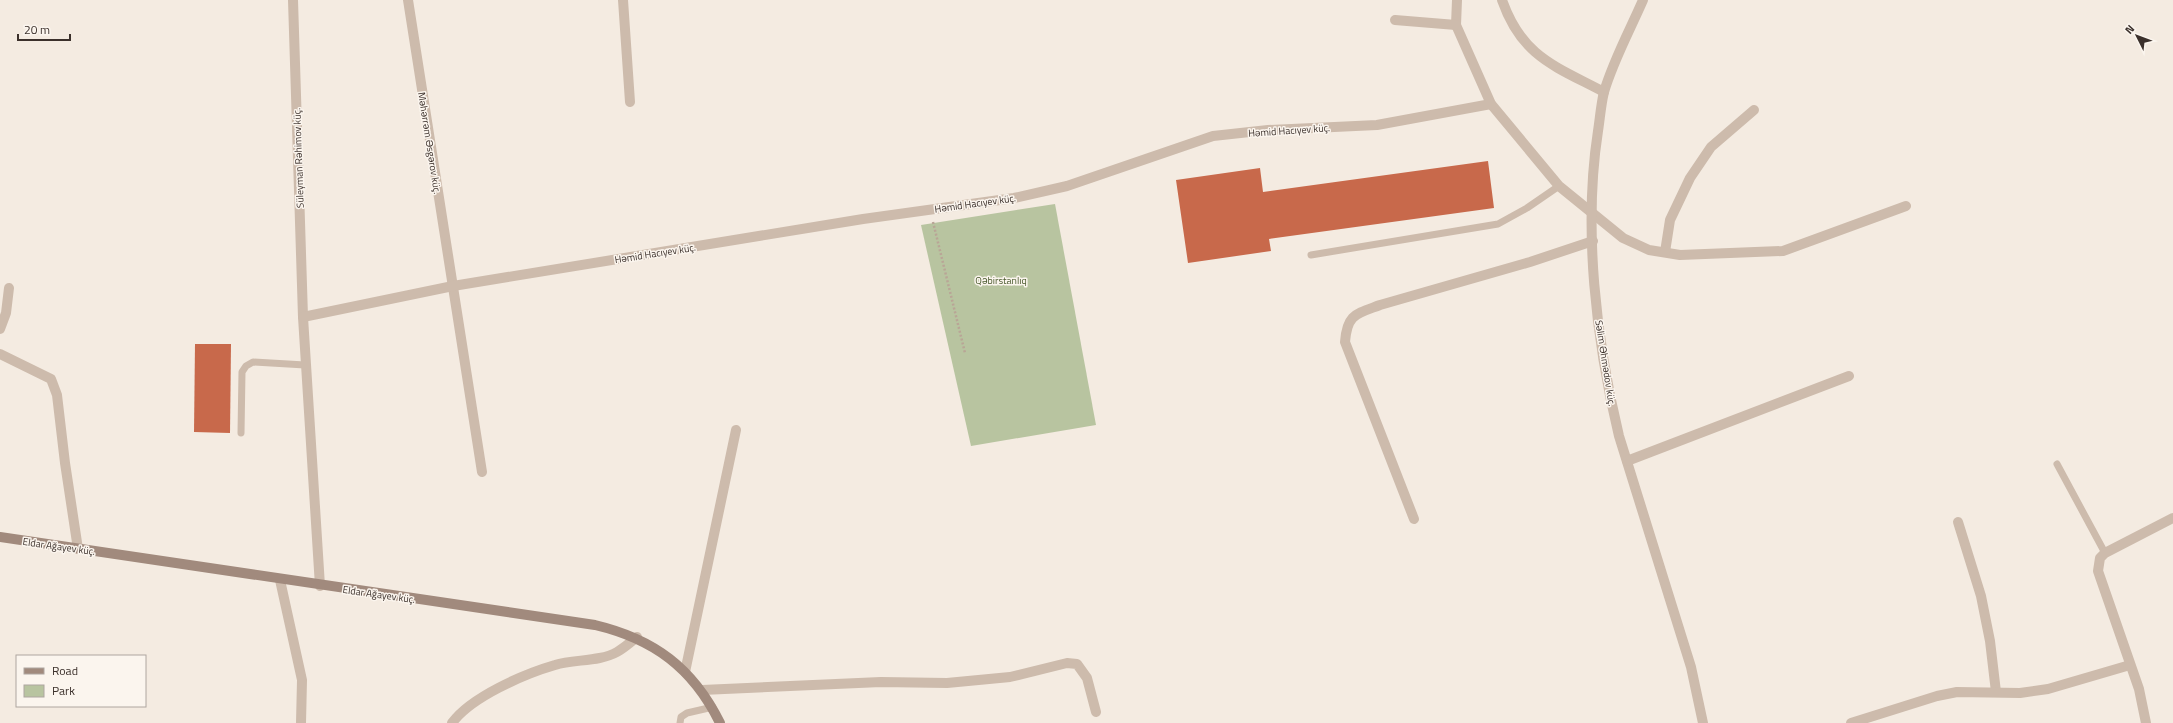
<svg xmlns="http://www.w3.org/2000/svg" width="2173" height="723" font-family="'Titillium Web',sans-serif">
<rect width="100%" height="100%" fill="#f4ebe1"/>
<path fill="#b8c4a0" d="M 1055,204 L 1096,425 L 971,446 L 921,225 Z"/>
<g fill="#c8694b">
<path d="M 1488,161 L 1494,208 L 1269,239 L 1271,251 L 1188,263 L 1176,180 L 1260,168 L 1263,192 Z"/>
<path d="M 195,344 L 231,344 L 230,433 L 194,432 Z"/>
</g>
<g fill="none" stroke-linecap="round" stroke-linejoin="round">
<path stroke="#b9a596" stroke-width="2.5" stroke-dasharray="2 2" stroke-linecap="butt" d="M 933,222 L 965,353"/>
<g stroke="#cdbbac" stroke-width="7">
<path d="M 1311,255 L 1498,224 L 1527,208 L 1559,186"/>
<path d="M 241,433 L 242,372 L 246,366 L 253,362 L 305,365"/>
<path d="M 2057,464 L 2105,553"/>
<path d="M 680,723 L 681,717 L 687,713 L 713,707"/>
</g>
<g stroke="#cdbbac" stroke-width="10">
<path d="M 293,0 L 303,317 L 320,586"/>
<path d="M 408,0 L 482,472"/>
<path d="M 623,0 L 630,102"/>
<path d="M 1457,0 L 1456,25 L 1491,104 L 1559,186 L 1623,238 L 1649,250 L 1680,255 L 1783,251 L 1906,206"/>
<path d="M 1502,0 C 1522,57 1555,66 1604,92"/>
<path d="M 1643,0 C 1630,30 1613,61 1604,92 C 1601,104 1600,118 1598,131 C 1583,228 1596,341 1619,436 L 1691,667 L 1703,723"/>
<path d="M 1395,20 L 1456,25"/>
<path d="M 1665,252 L 1670,220 L 1690,178 L 1711,147 L 1754,110"/>
<path d="M 303,317 L 453,286 L 863,219 L 1014,198 L 1067,186 L 1213,136 L 1268,130 L 1377,125 L 1491,104"/>
<path d="M 0,329 L 6,313 L 9,288"/>
<path d="M 0,354 L 51,379 L 57,395 L 65,463 L 78,549"/>
<path d="M 1627,461 L 1849,376"/>
<path d="M 1414,519 L 1345,342 C 1347,314 1356,314 1380,305 L 1530,262 L 1593,241"/>
<path d="M 1958,522 L 1981,596 L 1990,641 L 1996,692"/>
<path d="M 280,580 L 302,680 L 301,723"/>
<path d="M 685,672 L 736,430"/>
<path d="M 702,690 L 881,682 L 947,683 L 1010,677 L 1067,663 L 1077,664 L 1087,678 L 1096,712"/>
<path d="M 452,723 C 471,697 524,674 555,665 C 574,659 599,662 617,652 C 624,648 631,642 637,637"/>
<path d="M 1851,723 L 1937,696 L 1957,692 L 2020,693 L 2048,689 L 2130,665"/>
<path d="M 2146,723 L 2139,689 L 2098,571 L 2100,558 L 2105,553 L 2173,518"/>
</g>
<path stroke="#a18a7d" stroke-width="10" d="M 0,537 L 595,625 C 654,639 693,668 720,723"/>
</g>
<g text-anchor="middle" stroke-width="3" stroke-linejoin="round" paint-order="stroke">
<g font-size="10" fill="#3b302b" stroke="#fbf5ee">
<text transform="translate(1289 130) rotate(-4)" y="4">Həmid Hacıyev küç.</text>
<text transform="translate(430 143) rotate(81)" y="4">Məhərrəm Əsgərov küç.</text>
<text transform="translate(298 158) rotate(-92)" y="4">Süleyman Rəhimov küç.</text>
<text transform="translate(975 203) rotate(-8)" y="4">Həmid Hacıyev küç.</text>
<text transform="translate(655 253) rotate(-9)" y="4">Həmid Hacıyev küç.</text>
<text transform="translate(1606 363) rotate(81)" y="4">Səlim Əhmədov küç.</text>
<text transform="translate(59 546) rotate(8)" y="4">Eldar Ağayev küç.</text>
<text transform="translate(379 594) rotate(8)" y="4">Eldar Ağayev küç.</text>
</g>
<g font-size="10" fill="#4a5a2e" stroke="#fbf5ee">
<text x="1001" y="284">Qəbirstanlıq</text>
</g>
</g>
<rect x="16" y="655" width="130" height="52" fill="#fbf5ee" stroke="#aea6a0"/>
<rect x="24" y="668" width="20" height="6" fill="#a18a7d" stroke="#aea6a0"/>
<text x="52" y="675" font-size="12" fill="#3b302b">Road</text>
<rect x="24" y="685" width="20" height="12" fill="#b8c4a0" stroke="#aea6a0"/>
<text x="52" y="695" font-size="12" fill="#3b302b">Park</text>
<g transform="translate(2137 36) rotate(312)" stroke="#fbf5ee" stroke-width="3" paint-order="stroke">
<path d="M0-3L7 15L0 10L-7 15Z" fill="#3b302b"/>
<text y="-6" font-size="11" font-weight="bold" text-anchor="middle" fill="#3b302b">N</text>
</g>
<path d="M18 34v6h52v-6" fill="none" stroke="#3b302b" stroke-width="2"/>
<text x="24" y="34" font-size="12" fill="#3b302b" stroke="#fbf5ee" stroke-width="3" paint-order="stroke">20 m</text>
</svg>
